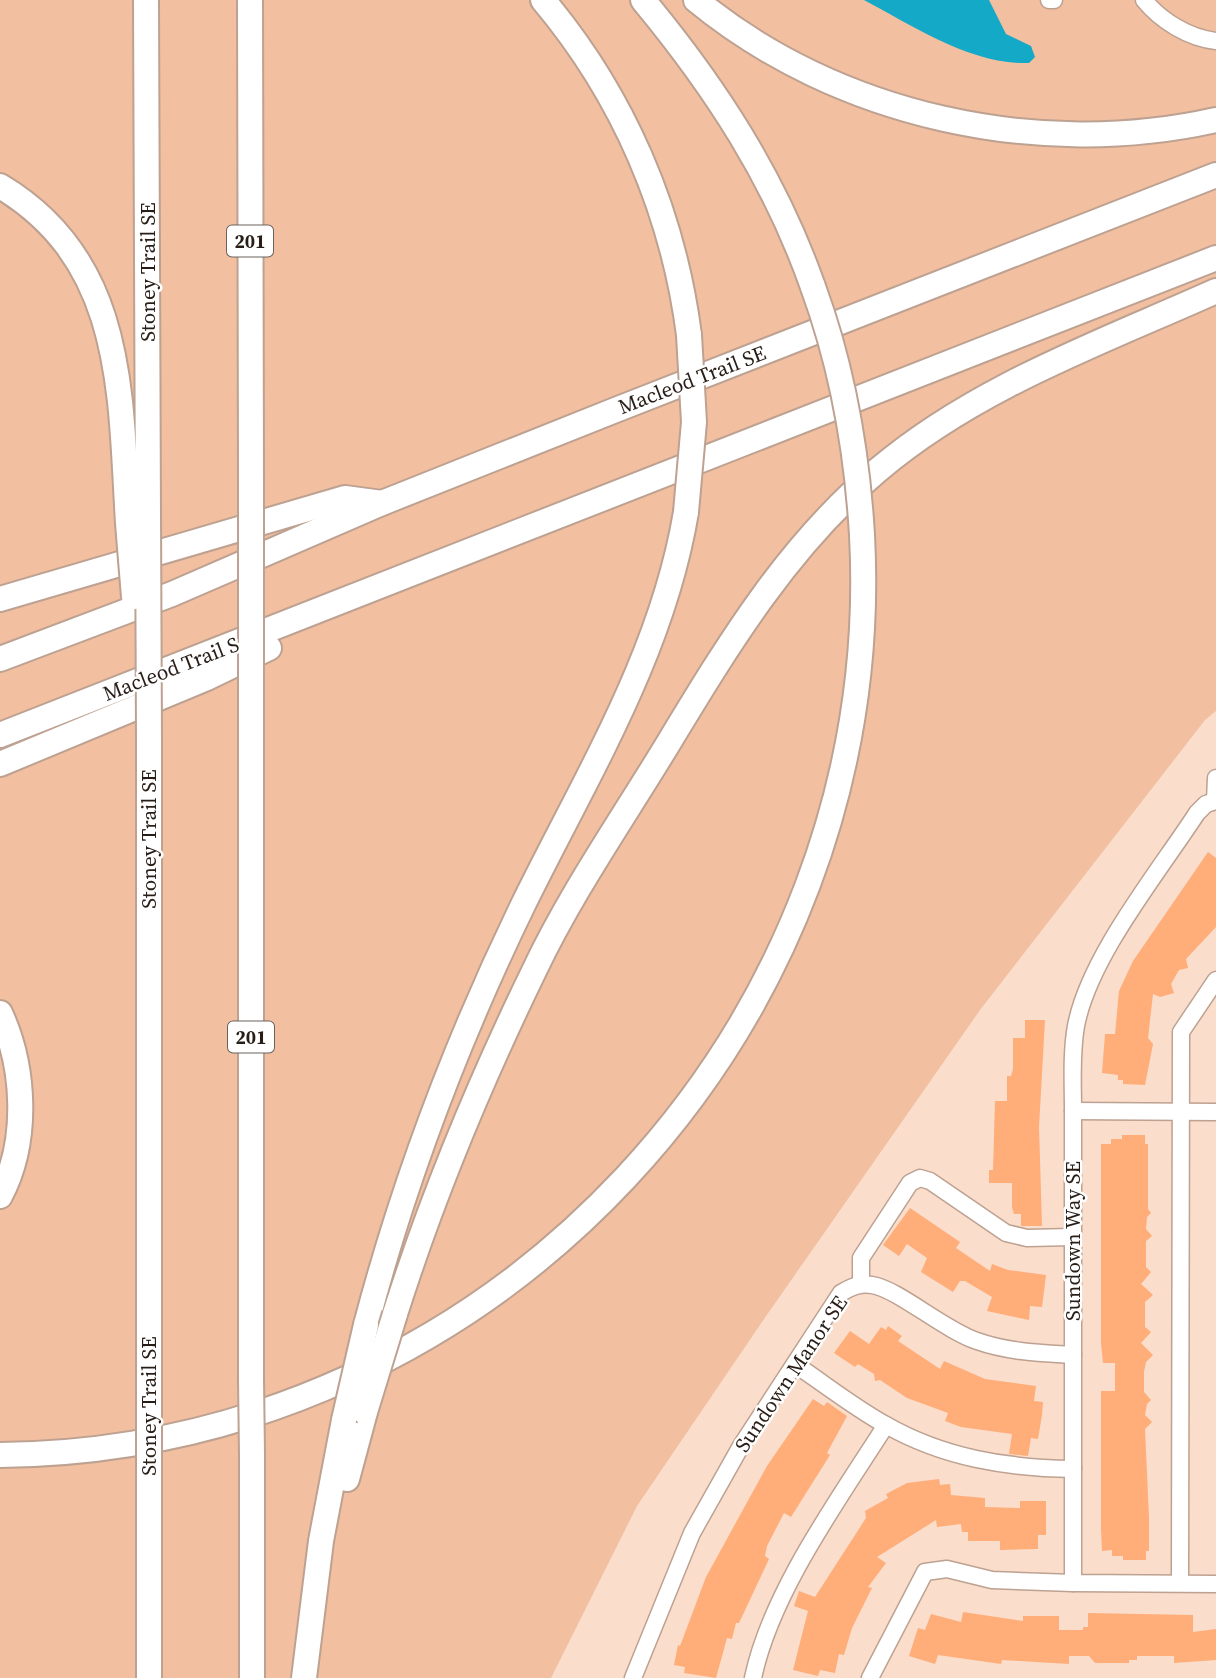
<svg xmlns="http://www.w3.org/2000/svg" width="1216" height="1678" font-family="'Source Serif 4',serif">
<rect width="100%" height="100%" fill="#faddcb"/>
<path fill="#f2bfa1" d="M 0,0 L 1216,0 L 1216,711 L 1205,720 L 980,1010 L 764,1319 L 637,1506 L 551,1678 L 0,1678 Z"/>
<path fill="#14a9c6" d="M 864,0 L 989,0 L 1006,34 L 1031,46 L 1035,57 L 1029,63 C 971,65 913,26 864,0 Z"/>
<g fill="#ffad79">
<path d="M 1208,852 L 1216,858 L 1216,927 L 1186,959 L 1188,968 L 1179,970 L 1171,984 L 1174,993 L 1160,997 L 1153,994 L 1148,1038 L 1153,1044 L 1145,1085 L 1123,1084 L 1123,1080 L 1118,1080 L 1118,1075 L 1102,1073 L 1105,1034 L 1115,1034 L 1119,991 L 1133,961 Z"/>
<path d="M 1025,1020 L 1045,1020 L 1039,1127 L 1042,1226 L 1021,1226 L 1021,1214 L 1014,1214 L 1012,1207 L 1012,1183 L 989,1183 L 989,1170 L 993,1170 L 995,1101 L 1007,1101 L 1007,1076 L 1011,1076 L 1013,1069 L 1013,1038 L 1025,1038 Z"/>
<path d="M 1122,1135 L 1145,1135 L 1145,1144 L 1148,1144 L 1148,1209 L 1151,1213 L 1147,1217 L 1146,1229 L 1152,1236 L 1146,1241 L 1146,1267 L 1151,1272 L 1141,1284 L 1153,1295 L 1145,1302 L 1145,1327 L 1151,1332 L 1141,1343 L 1153,1355 L 1146,1362 L 1144,1372 L 1144,1392 L 1151,1400 L 1147,1404 L 1145,1415 L 1152,1422 L 1145,1429 L 1149,1518 L 1149,1551 L 1146,1551 L 1146,1560 L 1123,1560 L 1123,1556 L 1112,1556 L 1112,1550 L 1102,1551 L 1101,1529 L 1101,1391 L 1115,1391 L 1115,1363 L 1103,1363 L 1101,1343 L 1101,1144 L 1111,1144 L 1111,1139 L 1122,1139 Z"/>
<path d="M 910,1208 L 960,1242 L 956,1248 L 990,1271 L 992,1264 L 1008,1270 L 1046,1275 L 1042,1307 L 1030,1306 L 1029,1320 L 987,1311 L 992,1297 L 965,1281 L 960,1281 L 953,1292 L 921,1272 L 927,1258 L 907,1244 L 899,1256 L 883,1245 Z"/>
<path d="M 888,1326 L 902,1336 L 898,1341 L 940,1369 L 944,1361 L 985,1379 L 1036,1386 L 1034,1401 L 1043,1402 L 1042,1415 L 1038,1439 L 1031,1438 L 1028,1456 L 1009,1454 L 1012,1434 L 961,1427 L 945,1421 L 948,1413 L 907,1398 L 880,1380 L 875,1381 L 874,1374 L 858,1364 L 855,1367 L 834,1353 L 850,1331 L 869,1344 L 881,1327 L 886,1330 Z"/>
<path d="M 813,1399 L 824,1406 L 827,1402 L 847,1416 L 827,1453 L 830,1455 L 791,1517 L 784,1513 L 767,1546 L 765,1556 L 769,1559 L 739,1623 L 736,1623 L 732,1639 L 727,1638 L 716,1678 L 684,1673 L 685,1667 L 674,1665 L 678,1645 L 680,1646 L 706,1577 L 767,1466 Z"/>
<path d="M 939,1479 L 940,1485 L 950,1484 L 951,1495 L 985,1498 L 985,1507 L 1020,1508 L 1020,1501 L 1046,1501 L 1046,1535 L 1038,1535 L 1038,1549 L 1000,1550 L 1000,1541 L 968,1541 L 968,1532 L 962,1532 L 961,1524 L 937,1527 L 936,1520 L 877,1557 L 886,1563 L 868,1587 L 872,1588 L 852,1628 L 844,1655 L 839,1654 L 835,1673 L 820,1670 L 818,1676 L 793,1670 L 808,1611 L 794,1606 L 799,1591 L 815,1597 L 866,1518 L 865,1511 L 888,1498 L 886,1494 L 907,1483 Z"/>
<path d="M 963,1612 L 1023,1621 L 1023,1616 L 1059,1616 L 1059,1630 L 1083,1630 L 1083,1627 L 1088,1627 L 1088,1613 L 1193,1615 L 1193,1632 L 1216,1629 L 1216,1660 L 1174,1663 L 1174,1656 L 1137,1656 L 1137,1660 L 1129,1660 L 1129,1663 L 1095,1663 L 1089,1656 L 1069,1656 L 1069,1664 L 1002,1660 L 1001,1664 L 938,1655 L 935,1664 L 909,1656 L 918,1628 L 925,1630 L 931,1614 L 961,1622 Z"/>
</g>
<g fill="none" stroke-linecap="round" stroke-linejoin="round">
<g stroke="#bda191" stroke-width="19">
<g id="minor">
<path d="M 1049,0 L 1054,0"/>
<path d="M 1144,0 C 1161,21 1189,38 1216,41"/>
<path d="M 1215,801 L 1216,778"/>
<path d="M 1216,801 L 1206,804 L 1197,813 C 1158,873 1089,957 1076,1026 C 1071,1054 1073,1083 1073,1111 L 1073,1583 L 1216,1584"/>
<path d="M 1073,1111 L 1216,1112"/>
<path d="M 861,1284 L 861,1258 L 910,1183 L 920,1178 L 930,1181 L 1006,1233 L 1027,1238 L 1073,1237"/>
<path d="M 796,1365 C 826,1385 855,1408 886,1425 C 944,1458 1007,1468 1073,1469"/>
<path d="M 1180,1583 L 1181,1032 L 1216,980"/>
<path d="M 633,1678 L 692,1533 L 741,1446 L 841,1293 C 851,1287 860,1283 872,1285 C 898,1289 944,1330 977,1341 C 1008,1352 1040,1353 1073,1355"/>
<path d="M 753,1678 C 771,1592 839,1499 886,1425"/>
<path d="M 870,1678 L 925,1572 L 947,1569 L 992,1580 L 1073,1583"/>
</g>
</g>
<g stroke="#bda191" stroke-width="28">
<g id="highway">
<path d="M 146,0 L 148,515"/>
<path d="M 250,0 L 251,481"/>
<path d="M 543,0 C 623,95 673,211 689,335"/>
<path d="M 643,0 C 716,88 775,179 813,287"/>
<path d="M 696,0 C 837,116 1039,160 1216,120"/>
<path d="M 0,186 C 126,261 120,395 128,523"/>
<path d="M 0,599 L 345,498 L 382,503"/>
<path d="M 0,659 L 172,594 L 382,503 L 618,409 L 1216,175"/>
<path d="M 251,696 L 251,1379"/>
<path d="M 0,735 L 1216,258"/>
<path d="M 149,739 L 149,1405"/>
<path d="M 0,764 L 207,678 L 269,648"/>
<path d="M 0,1013 C 25,1067 29,1142 0,1196"/>
<path d="M 395,1314 C 432,1197 480,1082 534,971 C 570,895 619,824 663,752 C 725,650 785,548 878,470 C 976,387 1100,343 1216,291"/>
<path d="M 366,1325 C 404,1181 457,1041 522,907 C 585,778 662,656 686,512"/>
<path d="M 0,1455 C 493,1451 888,1026 862,535"/>
<path d="M 252,1455 L 252,1678"/>
<path d="M 149,1477 L 149,1678"/>
<path d="M 347,1479 L 365,1412"/>
<path d="M 304,1678 L 321,1541 L 344,1420"/>
</g>
</g>
<use href="#minor" stroke="#fff" stroke-width="16"/>
<use href="#highway" stroke="#fff" stroke-width="24"/>
<g stroke="#bda191" stroke-width="28" stroke-linecap="butt">
<g id="highway-bridge">
<path d="M 813,287 C 842,366 857,451 862,535"/>
<path d="M 251,481 L 251,696"/>
<path d="M 686,512 L 694,422 L 689,335"/>
<path d="M 148,515 L 149,739"/>
<path d="M 128,523 L 134,597"/>
<path d="M 251,1379 L 252,1455"/>
<path d="M 149,1405 L 149,1477"/>
<path d="M 365,1412 L 395,1314"/>
<path d="M 344,1420 L 366,1325"/>
</g>
</g>
<use href="#highway-bridge" stroke="#fff" stroke-width="24"/>
</g>
<g text-anchor="middle" stroke-width="5" stroke-linejoin="round" paint-order="stroke">
<g fill="#fff" stroke="#68625d" stroke-width="2">
<rect x="227" y="225.5" width="46" height="31" rx="5"/>
<rect x="228" y="1021.5" width="46" height="31" rx="5"/>
</g>
<g font-size="19" font-weight="bold" fill="#281e17">
<text x="250" y="248">201</text>
<text x="251" y="1044">201</text>
</g>
<g font-size="21" fill="#281e17" stroke="#fff">
<text transform="translate(148 272) rotate(-90)" y="7">Stoney Trail SE</text>
<text transform="translate(692 380) rotate(-21)" y="7">Macleod Trail SE</text>
<text transform="translate(171 669) rotate(-21)" y="7">Macleod Trail S</text>
<text transform="translate(149 839) rotate(-90)" y="7">Stoney Trail SE</text>
<text transform="translate(1073 1241) rotate(-90)" y="7">Sundown Way SE</text>
<text transform="translate(791 1374) rotate(-56)" y="7">Sundown Manor SE</text>
<text transform="translate(149 1406) rotate(-90)" y="7">Stoney Trail SE</text>
</g>
</g>
</svg>
